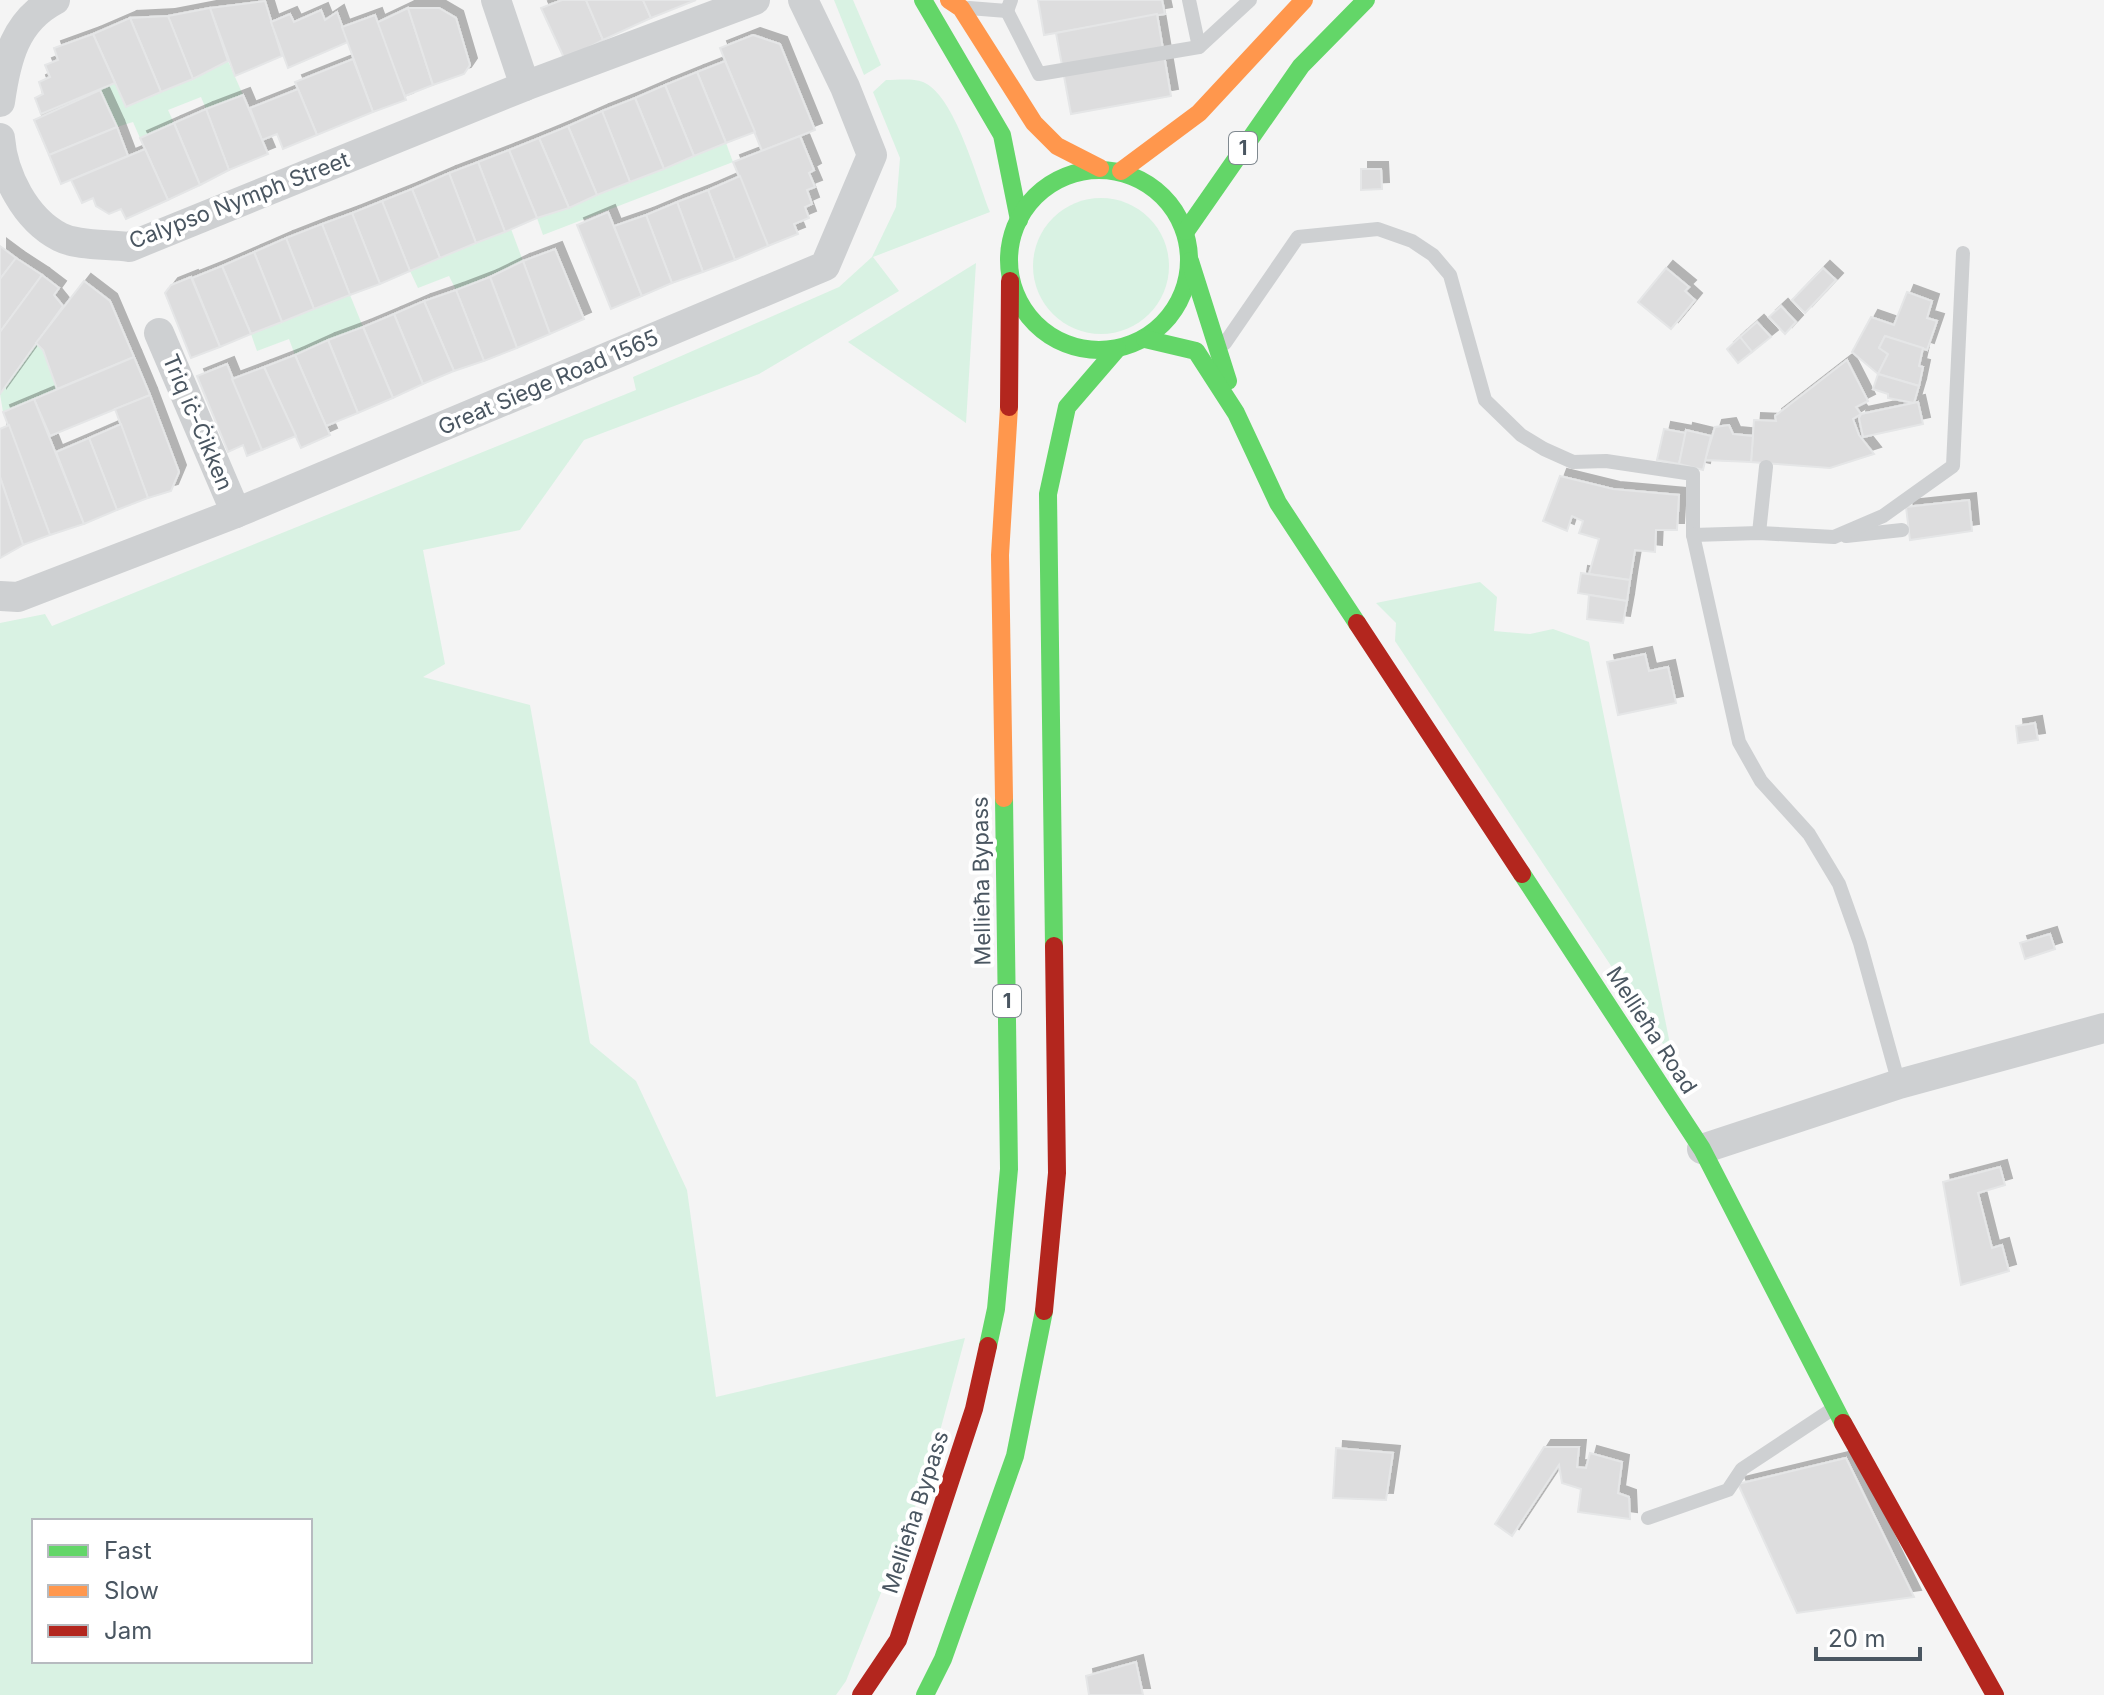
<svg xmlns="http://www.w3.org/2000/svg" width="2104" height="1695" font-family="Inter,sans-serif">
<defs>
<filter id="shadow"><feDropShadow dx="7" dy="-7" stdDeviation="0" flood-color="#0004"/></filter>
</defs>
<rect width="100%" height="100%" fill="#f4f4f4"/>
<g fill="#d9f2e3" fill-rule="evenodd">
<path d="M 834,0 L 853,0 L 881,65 L 864,75 Z"/>
<path d="M 228,61 L 243,95 L 206,109 L 201,97 L 168,110 L 174,123 L 140,138 L 133,122 L 117,127 L 100,90 L 115,83 L 126,107 Z"/>
<path d="M 886,80 C 897,80 913,78 923,82 C 955,95 977,180 990,212 L 873,257 L 899,291 L 759,374 L 584,440 L 520,530 L 423,550 L 445,664 L 423,677 L 530,705 L 590,1043 L 636,1081 L 687,1190 L 716,1397 L 965,1338 L 929,1472 L 846,1681 L 836,1695 L 0,1695 L 0,623 L 45,614 L 52,626 L 636,390 L 633,377 L 839,287 L 872,257 L 896,207 L 900,158 L 873,92 ZM 34,1521 L 310,1521 L 310,1661 L 34,1661 Z"/>
<path d="M 726,143 L 733,162 L 543,235 L 537,218 Z"/>
<circle cx="1101" cy="266" r="68"/>
<path d="M 511,229 L 523,261 L 456,290 L 449,276 L 418,288 L 410,271 Z"/>
<path d="M 976,263 L 966,423 L 848,342 Z"/>
<path d="M 350,295 L 363,327 L 295,355 L 289,339 L 257,351 L 251,334 Z"/>
<path d="M 36,343 L 43,350 L 57,389 L 3,412 L 0,394 Z"/>
<path d="M 1480,582 L 1497,597 L 1494,631 L 1530,634 L 1553,629 L 1589,642 L 1673,1059 L 1395,641 L 1396,623 L 1376,603 Z"/>
</g>
<g fill="#ddddde" stroke="#e5e6e7" stroke-width="2" filter="url(#shadow)">
<path d="M 562,0 L 586,0 L 603,40 L 565,60 L 541,8 Z"/>
<path d="M 586,0 L 643,0 L 651,18 L 603,40 Z"/>
<path d="M 643,0 L 696,0 L 651,18 Z"/>
<path d="M 1038,0 L 1162,0 L 1165,14 L 1044,35 Z"/>
<path d="M 265,1 L 282,56 L 235,76 L 210,8 Z"/>
<path d="M 210,8 L 228,61 L 193,79 L 168,16 Z"/>
<path d="M 408,8 L 433,85 L 405,96 L 376,23 Z"/>
<path d="M 408,8 L 439,8 L 456,18 L 470,65 L 464,74 L 433,85 Z"/>
<path d="M 321,10 L 325,20 L 337,12 L 348,42 L 288,68 L 271,22 L 290,14 L 294,22 Z"/>
<path d="M 1157,14 L 1171,96 L 1071,114 L 1056,33 Z"/>
<path d="M 375,15 L 406,100 L 373,112 L 342,27 Z"/>
<path d="M 168,16 L 193,79 L 161,92 L 130,18 Z"/>
<path d="M 130,18 L 161,92 L 126,107 L 93,34 Z"/>
<path d="M 93,34 L 115,83 L 41,114 L 35,98 L 43,94 L 39,82 L 50,77 L 45,65 L 58,60 L 54,48 Z"/>
<path d="M 753,35 L 780,44 L 815,130 L 762,151 L 720,48 Z"/>
<path d="M 353,59 L 373,112 L 317,135 L 295,82 Z"/>
<path d="M 725,61 L 755,132 L 726,143 L 697,72 Z"/>
<path d="M 697,72 L 726,143 L 694,156 L 665,85 Z"/>
<path d="M 665,85 L 694,156 L 664,169 L 635,98 Z"/>
<path d="M 298,89 L 317,135 L 283,149 L 277,134 L 262,140 L 250,108 Z"/>
<path d="M 100,90 L 117,127 L 49,155 L 34,120 Z"/>
<path d="M 243,95 L 268,154 L 229,170 L 206,109 Z"/>
<path d="M 635,98 L 664,169 L 630,182 L 602,111 Z"/>
<path d="M 206,109 L 229,170 L 200,185 L 174,123 Z"/>
<path d="M 602,111 L 630,182 L 597,195 L 568,126 Z"/>
<path d="M 174,123 L 200,185 L 168,200 L 140,138 Z"/>
<path d="M 568,126 L 597,195 L 569,208 L 539,138 Z"/>
<path d="M 117,127 L 128,156 L 61,184 L 49,155 Z"/>
<path d="M 800,136 L 814,170 L 809,173 L 815,187 L 807,190 L 812,204 L 805,207 L 809,218 L 794,224 L 798,234 L 768,246 L 733,162 Z"/>
<path d="M 539,138 L 569,208 L 537,218 L 509,150 Z"/>
<path d="M 145,149 L 168,200 L 126,219 L 121,209 L 109,214 L 96,206 L 93,198 L 82,203 L 71,180 Z"/>
<path d="M 509,150 L 537,218 L 505,232 L 478,162 Z"/>
<path d="M 478,162 L 505,232 L 476,243 L 449,173 Z"/>
<path d="M 1361,169 L 1381,169 L 1382,189 L 1361,190 Z"/>
<path d="M 449,173 L 476,243 L 440,258 L 412,189 Z"/>
<path d="M 740,176 L 768,246 L 735,260 L 708,190 Z"/>
<path d="M 412,189 L 440,258 L 410,271 L 382,201 Z"/>
<path d="M 708,190 L 735,260 L 703,272 L 677,202 Z"/>
<path d="M 382,201 L 410,271 L 380,284 L 352,213 Z"/>
<path d="M 677,202 L 703,272 L 672,283 L 646,215 Z"/>
<path d="M 608,212 L 642,296 L 611,309 L 577,225 Z"/>
<path d="M 352,213 L 380,284 L 350,295 L 322,224 Z"/>
<path d="M 646,215 L 672,283 L 642,296 L 614,226 Z"/>
<path d="M 322,224 L 350,295 L 314,309 L 286,238 Z"/>
<path d="M 286,238 L 314,309 L 282,322 L 254,252 Z"/>
<path d="M 0,246 L 16,258 L 0,279 Z"/>
<path d="M 555,249 L 584,319 L 550,334 L 523,261 Z"/>
<path d="M 254,252 L 282,322 L 251,334 L 222,266 Z"/>
<path d="M 16,258 L 42,275 L 0,332 L 0,279 Z"/>
<path d="M 523,261 L 550,334 L 517,348 L 490,277 Z"/>
<path d="M 222,266 L 251,334 L 220,347 L 192,278 Z"/>
<path d="M 1666,268 L 1689,287 L 1685,291 L 1695,300 L 1671,329 L 1638,302 Z"/>
<path d="M 1823,268 L 1836,280 L 1805,313 L 1792,300 Z"/>
<path d="M 42,275 L 59,288 L 54,295 L 63,306 L 0,394 L 0,332 Z"/>
<path d="M 191,277 L 220,347 L 191,358 L 165,293 L 171,285 Z"/>
<path d="M 490,277 L 517,348 L 484,361 L 456,290 Z"/>
<path d="M 84,281 L 110,301 L 134,357 L 57,389 L 43,350 L 36,343 Z"/>
<path d="M 456,290 L 484,361 L 454,371 L 424,301 Z"/>
<path d="M 1907,292 L 1932,301 L 1927,318 L 1937,321 L 1927,350 L 1885,336 L 1879,348 L 1888,354 L 1878,374 L 1852,352 L 1871,317 L 1894,325 Z"/>
<path d="M 424,301 L 454,371 L 423,384 L 394,314 Z"/>
<path d="M 1781,306 L 1796,322 L 1785,334 L 1769,317 Z"/>
<path d="M 394,314 L 423,384 L 393,398 L 363,327 Z"/>
<path d="M 1757,322 L 1771,337 L 1752,352 L 1740,337 Z"/>
<path d="M 363,327 L 393,398 L 358,413 L 328,340 Z"/>
<path d="M 1885,336 L 1923,348 L 1919,366 L 1923,367 L 1919,386 L 1878,374 L 1888,354 L 1879,348 Z"/>
<path d="M 1740,337 L 1752,352 L 1738,363 L 1727,349 Z"/>
<path d="M 328,340 L 358,413 L 326,426 L 295,355 Z"/>
<path d="M 295,355 L 330,435 L 301,448 L 264,367 Z"/>
<path d="M 134,357 L 150,395 L 50,436 L 34,399 Z"/>
<path d="M 1847,360 L 1868,401 L 1856,407 L 1861,414 L 1853,419 L 1859,435 L 1874,454 L 1830,468 L 1751,462 L 1754,420 L 1776,421 L 1775,416 Z"/>
<path d="M 227,364 L 262,450 L 247,456 L 243,445 L 228,452 L 197,376 Z"/>
<path d="M 264,367 L 296,436 L 262,450 L 232,379 Z"/>
<path d="M 1878,374 L 1919,386 L 1914,403 L 1888,398 L 1888,394 L 1873,389 Z"/>
<path d="M 150,395 L 179,472 L 171,491 L 148,498 L 115,409 Z"/>
<path d="M 34,399 L 84,524 L 50,535 L 3,412 Z"/>
<path d="M 1918,402 L 1923,424 L 1863,437 L 1859,418 L 1861,414 Z"/>
<path d="M 121,424 L 148,498 L 117,510 L 89,438 Z"/>
<path d="M 9,425 L 50,535 L 23,545 L 0,477 L 0,429 Z"/>
<path d="M 1729,425 L 1733,434 L 1753,436 L 1751,462 L 1705,460 L 1715,427 Z"/>
<path d="M 1664,429 L 1686,433 L 1679,464 L 1657,460 Z"/>
<path d="M 1686,430 L 1711,436 L 1703,470 L 1679,464 Z"/>
<path d="M 89,438 L 117,510 L 84,524 L 56,452 Z"/>
<path d="M 1560,476 L 1613,489 L 1679,495 L 1677,530 L 1656,530 L 1655,552 L 1635,550 L 1630,580 L 1589,574 L 1599,539 L 1579,533 L 1583,521 L 1572,516 L 1567,531 L 1543,521 Z"/>
<path d="M 0,477 L 23,545 L 0,558 Z"/>
<path d="M 1969,500 L 1972,531 L 1910,540 L 1906,507 Z"/>
<path d="M 1581,573 L 1630,580 L 1627,601 L 1578,593 Z"/>
<path d="M 1589,595 L 1627,601 L 1623,623 L 1587,619 Z"/>
<path d="M 1645,654 L 1649,671 L 1668,667 L 1676,703 L 1618,715 L 1607,662 Z"/>
<path d="M 2035,723 L 2038,740 L 2018,743 L 2016,726 Z"/>
<path d="M 2050,934 L 2055,949 L 2025,959 L 2020,943 Z"/>
<path d="M 2000,1167 L 2005,1185 L 1978,1193 L 1992,1248 L 2002,1245 L 2009,1271 L 1961,1285 L 1943,1182 Z"/>
<path d="M 1544,1447 L 1579,1447 L 1577,1467 L 1586,1468 L 1590,1453 L 1622,1462 L 1618,1493 L 1629,1497 L 1630,1519 L 1578,1512 L 1581,1489 L 1562,1483 L 1559,1465 L 1512,1536 L 1495,1524 Z"/>
<path d="M 1336,1448 L 1393,1453 L 1386,1500 L 1333,1498 Z"/>
<path d="M 1846,1458 L 1914,1597 L 1797,1613 L 1738,1484 Z"/>
<path d="M 1136,1662 L 1143,1695 L 1089,1695 L 1086,1676 Z"/>
</g>
<g fill="none" stroke-linecap="round" stroke-linejoin="round">
<g stroke="#ced0d2" stroke-width="14">
<path d="M 1189,0 L 1199,47"/>
<path d="M 969,8 L 1007,11 L 1011,0"/>
<path d="M 1007,11 L 1039,74 L 1199,47 L 1250,0"/>
<path d="M 1225,343 L 1298,237 L 1378,229 L 1412,241 L 1433,255 L 1450,275 L 1485,400 L 1521,435 L 1544,449 L 1573,462 L 1606,461 L 1693,474 L 1693,535"/>
<path d="M 1759,533 L 1766,467"/>
<path d="M 1846,536 L 1902,530"/>
<path d="M 1899,1084 L 1860,943 L 1839,884 L 1809,834 L 1761,781 L 1739,742 L 1693,535 L 1759,533 L 1834,537 L 1883,516 L 1953,466 L 1963,253"/>
<path d="M 1648,1518 L 1728,1490 L 1742,1469 L 1831,1410"/>
</g>
<g stroke="#ced0d2" stroke-width="30">
<path d="M 496,0 L 525,86"/>
<path d="M 0,102 C 6,59 15,21 55,0"/>
<path d="M 0,138 C 3,175 25,219 60,237 C 77,246 109,244 129,247 L 525,86 L 755,0"/>
<path d="M 159,333 L 236,513"/>
<path d="M 0,596 L 18,597 L 236,513 L 825,266 L 872,155 L 845,87 L 803,0"/>
<path d="M 1702,1149 L 1899,1084 L 2104,1028"/>
</g>
<g stroke="#63d668" stroke-width="18">
<path d="M 923,0 L 1002,135 L 1019,220"/>
<circle cx="1099" cy="260" r="90"/>
<path d="M 1186,231 L 1301,66 L 1366,0"/>
<path d="M 1190,261 L 1228,381"/>
<path d="M 1145,339 L 1196,351 L 1236,413 L 1278,503 L 1357,623"/>
<path d="M 1522,874 L 1702,1149 L 1843,1423"/>
<path d="M 1054,946 L 1048,494 L 1067,407 L 1117,349"/>
<path d="M 988,1346 L 996,1309 L 1009,1169 L 1004,798"/>
<path d="M 925,1695 L 943,1659 L 1015,1456 L 1044,1311"/>
</g>
<g stroke="#ff974d" stroke-width="18">
<path d="M 949,0 L 961,8 L 1034,123 L 1057,146 L 1100,168"/>
<path d="M 1121,171 L 1199,113 L 1304,0"/>
<path d="M 1004,798 L 1000,555 L 1009,407"/>
</g>
<g stroke="#b3261e" stroke-width="18">
<path d="M 1009,407 L 1010,281"/>
<path d="M 1357,623 L 1522,874"/>
<path d="M 1044,1311 L 1057,1173 L 1054,946"/>
<path d="M 1843,1423 L 1995,1695"/>
<path d="M 861,1695 L 898,1640 L 974,1409 L 988,1346"/>
</g>
</g>
<g text-anchor="middle" stroke-width="8" stroke-linejoin="round" paint-order="stroke">
<g fill="#fff" stroke="#808990" stroke-width="2">
<rect x="1229" y="132" width="28" height="32" rx="6"/>
<rect x="993" y="985" width="28" height="32" rx="6"/>
</g>
<g font-size="20" font-weight="bold" fill="#4a5661">
<text x="1243" y="155">1</text>
<text x="1007" y="1008">1</text>
</g>
<g font-size="22" fill="#4a5661" stroke="#fff">
<text transform="translate(239 200) rotate(-21)" y="8">Calypso Nymph Street</text>
<text transform="translate(548 382) rotate(-23)" y="8">Great Siege Road 1565</text>
<text transform="translate(198 422) rotate(67)" y="8">Triq iċ-Ċikken</text>
<text transform="translate(981 881) rotate(-91)" y="8">Mellieħa Bypass</text>
<text transform="translate(1652 1030) rotate(57)" y="8">Mellieħa Road</text>
<text transform="translate(915 1512) rotate(-72)" y="8">Mellieħa Bypass</text>
</g>
</g>
<rect x="32" y="1519" width="280" height="144" fill="#ffffff" stroke="#b7bbc0" stroke-width="2"/>
<rect x="48" y="1545" width="40" height="12" fill="#63d668" stroke="#b7bbc0" stroke-width="2"/>
<text x="104" y="1559" font-size="24" fill="#4a5661">Fast</text>
<rect x="48" y="1585" width="40" height="12" fill="#ff974d" stroke="#b7bbc0" stroke-width="2"/>
<text x="104" y="1599" font-size="24" fill="#4a5661">Slow</text>
<rect x="48" y="1625" width="40" height="12" fill="#b3261e" stroke="#b7bbc0" stroke-width="2"/>
<text x="104" y="1639" font-size="24" fill="#4a5661">Jam</text>
<path d="M1816 1647v12h104v-12" fill="none" stroke="#4a5661" stroke-width="4"/>
<text x="1828" y="1647" font-size="24" fill="#4a5661" stroke="#ffffff" stroke-width="6" paint-order="stroke">20 m</text>
</svg>
